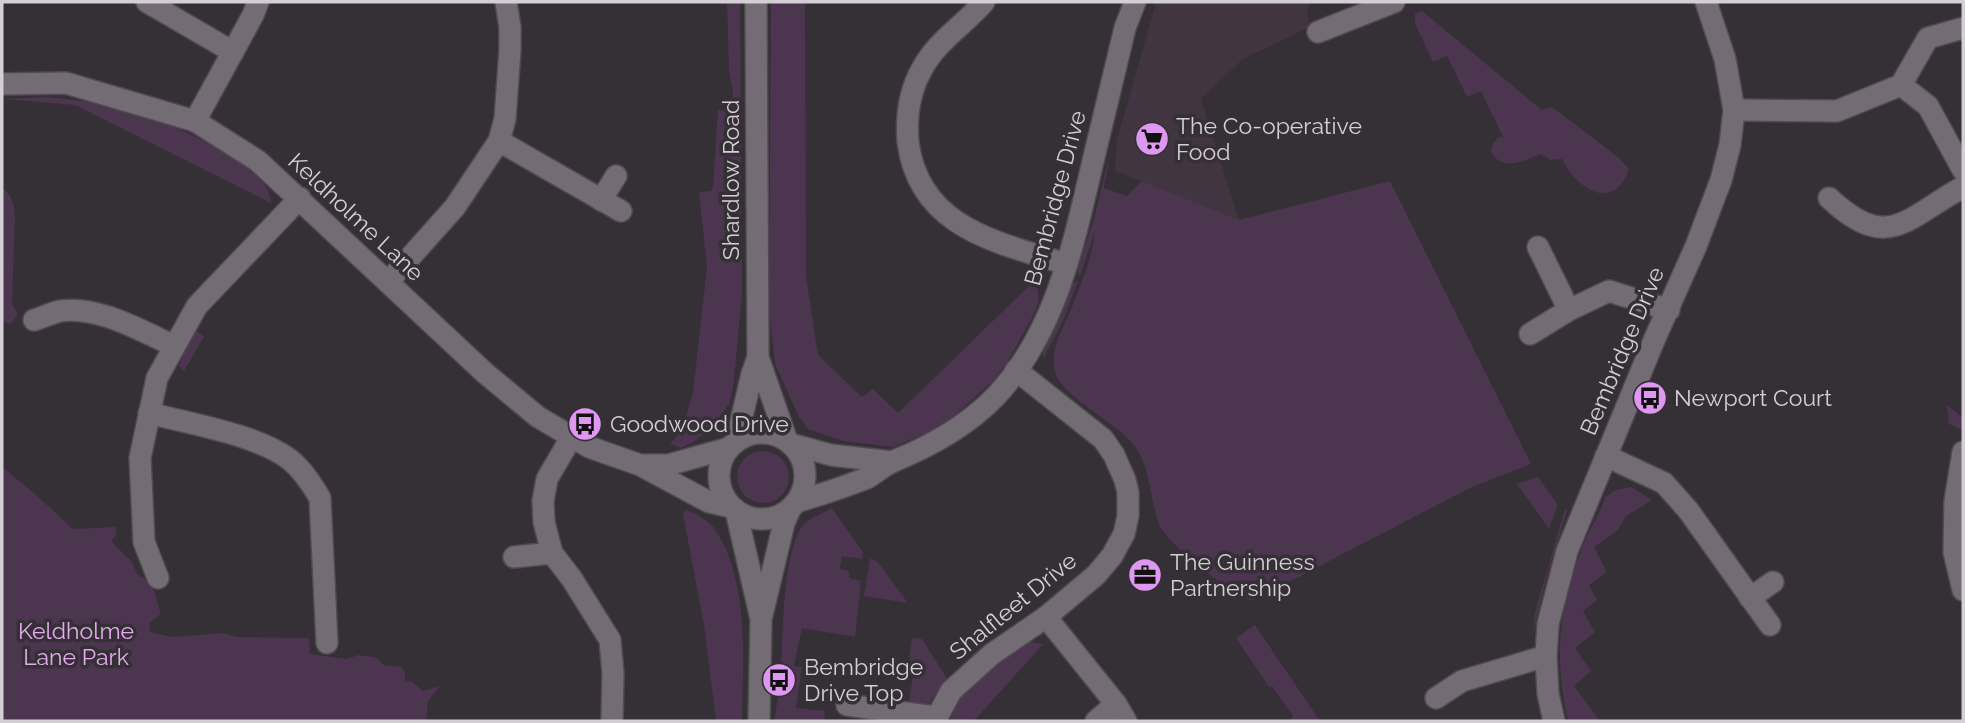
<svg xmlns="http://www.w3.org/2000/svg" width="1965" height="723" font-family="Raleway,sans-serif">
<rect width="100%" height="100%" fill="#352f36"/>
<path fill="#403541" d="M 1156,2 L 1312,2 L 1307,9 L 1310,27 L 1243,59 L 1201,99 L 1239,220 L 1115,171 L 1117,140 Z"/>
<g fill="#4b354f">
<path d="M 727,2 L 740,2 L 742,294 L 733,389 L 729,404 L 716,422 L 695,441 L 681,448 L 670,444 L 682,430 L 693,392 L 707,267 L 699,192 L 711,191 L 713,187 L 718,110 L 731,111 L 733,93 L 729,69 Z"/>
<path d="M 771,2 L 805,2 L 806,276 L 818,355 L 862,397 L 873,389 L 898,413 L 1036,279 L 1039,300 L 1034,314 L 1008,361 L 994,380 L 954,416 L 931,431 L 893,447 L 843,441 L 808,429 L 799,417 L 775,364 L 769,308 Z"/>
<path d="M 1422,11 L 1542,110 L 1550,107 L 1559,112 L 1619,158 L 1629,169 C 1614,213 1576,189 1562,159 L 1550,160 L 1541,154 C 1528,159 1505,171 1494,156 C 1488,148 1493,143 1499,137 L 1503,137 L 1481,91 L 1467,97 L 1447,56 L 1433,62 L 1415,24 L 1415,14 Z"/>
<path d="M 44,97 C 115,101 175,121 235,160 C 253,172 269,181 271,203 L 75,105 L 2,99 Z"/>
<path d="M 1110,152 L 1104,188 L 1127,196 L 1142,181 L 1239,220 L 1390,181 L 1531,464 L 1470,488 L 1252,601 C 1232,595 1166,543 1159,524 C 1150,500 1151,470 1136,448 C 1120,424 1061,397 1055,372 C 1049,349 1064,327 1072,307 C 1081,283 1093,256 1095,231 L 1080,276 L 1077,270 L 1094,219 Z"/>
<path d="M 2,188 C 12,195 14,204 15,216 L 12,304 L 18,315 L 10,324 L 2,320 Z"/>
<path d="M 1078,281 L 1063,321 L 1043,359 L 1043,352 L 1061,315 L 1072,283 Z"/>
<path d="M 197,331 L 204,337 L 184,371 L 179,366 L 187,347 Z"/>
<path d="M 1947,405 L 1963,418 L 1963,431 L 1949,424 Z"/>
<circle cx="763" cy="477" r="26"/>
<path d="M 2,467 L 34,493 L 73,529 L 116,527 L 116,535 L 111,541 L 131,561 L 138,575 L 151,581 L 161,614 L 149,623 L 150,632 L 173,637 L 222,633 L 237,637 L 309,638 L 310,654 L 347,659 L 358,655 L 375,657 L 384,665 L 401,667 L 405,673 L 405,681 L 412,682 L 423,691 L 440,686 L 428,701 L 426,721 L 2,721 Z"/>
<path d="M 1538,477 L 1558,505 L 1549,529 L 1517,484 Z"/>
<path d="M 1631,487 L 1652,500 L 1626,516 L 1618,530 L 1594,547 L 1607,572 L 1589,585 L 1597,600 L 1583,611 L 1595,632 L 1575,648 L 1591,671 L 1574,686 L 1600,721 L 1568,721 C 1554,657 1558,613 1581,551 C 1587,532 1600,516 1605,497 L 1616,490 Z"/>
<path d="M 832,508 L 863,552 L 862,559 L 842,556 L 840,569 L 849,571 L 849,578 L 861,581 L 855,637 L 802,628 L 794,666 L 802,667 L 796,708 L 825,711 L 824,721 L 774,721 C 777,705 779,689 781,673 C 783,637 782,550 804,524 C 811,517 824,513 832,508 Z"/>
<path d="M 1565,509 L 1567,511 L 1548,572 L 1532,637 L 1535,612 Z"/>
<path d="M 687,510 C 696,514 708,520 714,528 C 750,580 743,661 742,721 L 716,721 L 704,625 L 683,514 Z"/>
<path d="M 870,558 L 878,562 L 908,603 L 864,596 Z"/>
<path d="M 1255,625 L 1320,721 L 1289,721 L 1293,716 L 1272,686 L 1269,687 L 1236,638 Z"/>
<path d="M 912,638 L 922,639 L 948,680 L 931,700 L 928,711 L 908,708 L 913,675 L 907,673 Z"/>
<path d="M 1031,642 L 1043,644 L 974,721 L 950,721 C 961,684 992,666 1023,645 Z"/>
</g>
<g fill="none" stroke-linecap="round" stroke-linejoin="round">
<g stroke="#504b50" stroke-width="24">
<g id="minor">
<path d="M 147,2 L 233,52"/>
<path d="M 756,2 L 758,357 L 787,441"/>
<path d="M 984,2 C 964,25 937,41 922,69 C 910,90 906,117 908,142 C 919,228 997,242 1066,264"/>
<path d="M 1318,32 L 1394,2"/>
<path d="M 2,84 L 66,83 L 195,121 L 258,161 L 485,373 L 538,417 L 589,447 L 640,465 L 709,502 L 731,507"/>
<path d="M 1901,85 L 1928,106 L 1963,170"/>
<path d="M 1734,110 L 1837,111 L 1901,85 L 1928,38 L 1963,28"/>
<path d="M 195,121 L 253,15 L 258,2"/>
<path d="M 499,141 L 621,211"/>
<path d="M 1829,198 C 1888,253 1905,219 1963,187"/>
<path d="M 601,200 L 616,176"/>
<path d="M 1538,247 L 1569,310 L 1609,291 L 1669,310"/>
<path d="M 388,282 L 455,207 L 499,141 L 505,119 L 510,50 L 510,27 L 506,2"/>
<path d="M 34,320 C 43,317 52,313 60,311 C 97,305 142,331 174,346"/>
<path d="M 1530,334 L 1569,310"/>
<path d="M 149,413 C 190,424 255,434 289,459 C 302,469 311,483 320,498 L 327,643"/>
<circle cx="762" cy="476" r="43"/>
<path d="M 571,438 L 547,479 L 543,501 L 544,522 L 552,553 L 572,579 L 610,640 L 613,673 L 612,721"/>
<path d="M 736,442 L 752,374 L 758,357"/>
<path d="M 791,444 L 831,455 L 892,462"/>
<path d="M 1963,452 L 1955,501 L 1954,552 L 1963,590"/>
<path d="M 1606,456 L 1664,483 L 1688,510 L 1770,625"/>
<path d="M 642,465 L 668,465 L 729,448"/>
<path d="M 796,502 C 820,495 844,487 867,478 C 876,473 884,465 894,461 C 931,446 968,425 996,396 C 1057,331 1074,241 1094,157 C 1104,114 1115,71 1125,28 L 1135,2"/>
<path d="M 736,511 L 761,619 L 759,721"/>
<path d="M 514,557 L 552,553"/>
<path d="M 158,578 L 144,542 L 140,458 L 157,378 L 197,306 L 300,198"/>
<path d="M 1750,598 L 1773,582"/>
<path d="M 762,615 L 784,523 L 790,509"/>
<path d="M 1046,617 L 1116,704 L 1126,721"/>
<path d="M 1436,698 L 1462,681 L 1546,656"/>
<path d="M 847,705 L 935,717"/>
<path d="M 935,721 L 951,691 L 992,654 L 1046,617 L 1096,575 L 1112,556 L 1124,534 L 1128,516 L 1128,492 L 1125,480 L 1114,455 L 1103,439 L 1016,370"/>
<path d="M 1096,721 L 1116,704"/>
<path d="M 1554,721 L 1548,694 L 1546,656 L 1548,624 L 1567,551 L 1655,338 L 1696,246 L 1721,180 L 1730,145 L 1734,110 L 1725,59 L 1706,2"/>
</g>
</g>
<use href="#minor" stroke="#746c75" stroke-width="21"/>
</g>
<defs>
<g id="supermarket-disc" transform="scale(1.75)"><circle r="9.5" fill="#de98f2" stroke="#352f36"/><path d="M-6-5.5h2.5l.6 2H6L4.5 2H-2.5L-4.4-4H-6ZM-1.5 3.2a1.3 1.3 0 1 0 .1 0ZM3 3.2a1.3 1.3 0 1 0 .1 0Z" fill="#111"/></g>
<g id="bus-disc" transform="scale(1.75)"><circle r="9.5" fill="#de98f2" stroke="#352f36"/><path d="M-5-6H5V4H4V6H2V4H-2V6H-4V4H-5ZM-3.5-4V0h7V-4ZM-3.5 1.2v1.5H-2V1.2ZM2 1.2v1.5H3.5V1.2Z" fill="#111"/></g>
<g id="office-disc" transform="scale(1.75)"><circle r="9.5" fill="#de98f2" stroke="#352f36"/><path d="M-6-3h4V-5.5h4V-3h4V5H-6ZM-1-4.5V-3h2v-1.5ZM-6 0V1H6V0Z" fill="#111"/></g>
</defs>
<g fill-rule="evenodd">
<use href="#supermarket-disc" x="1152" y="139"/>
<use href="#bus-disc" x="1650" y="398"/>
<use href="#bus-disc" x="585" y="424"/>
<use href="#office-disc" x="1145" y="575"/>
<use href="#bus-disc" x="779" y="680"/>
</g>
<g text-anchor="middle" stroke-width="7" stroke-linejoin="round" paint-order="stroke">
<g font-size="23" fill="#d4cfd4" stroke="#352f36" text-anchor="start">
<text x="1176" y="134">The Co-operative<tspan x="1176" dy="26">Food</tspan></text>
<text x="1674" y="406">Newport Court</text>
<text x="610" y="432">Goodwood Drive</text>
<text x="1170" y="570">The Guinness<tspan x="1170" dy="26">Partnership</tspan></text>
<text x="804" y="675">Bembridge<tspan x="804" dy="26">Drive Top</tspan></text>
</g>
<g font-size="23" fill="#d4cfd4" stroke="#352f36">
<text transform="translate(731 180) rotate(-90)" y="8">Shardlow Road</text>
<text transform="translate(1055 198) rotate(-75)" y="8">Bembridge Drive</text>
<text transform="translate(356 217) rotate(43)" y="8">Keldholme Lane</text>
<text transform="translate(1622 351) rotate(-67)" y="8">Bembridge Drive</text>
<text transform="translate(1013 606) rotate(-39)" y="8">Shalfleet Drive</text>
</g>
<g font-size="23" fill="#e6a9ef" stroke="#352f36">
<text x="76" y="639">Keldholme<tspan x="76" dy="26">Lane Park</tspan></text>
</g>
</g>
<rect width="1965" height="723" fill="none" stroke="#d4cfd4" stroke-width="7"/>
</svg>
